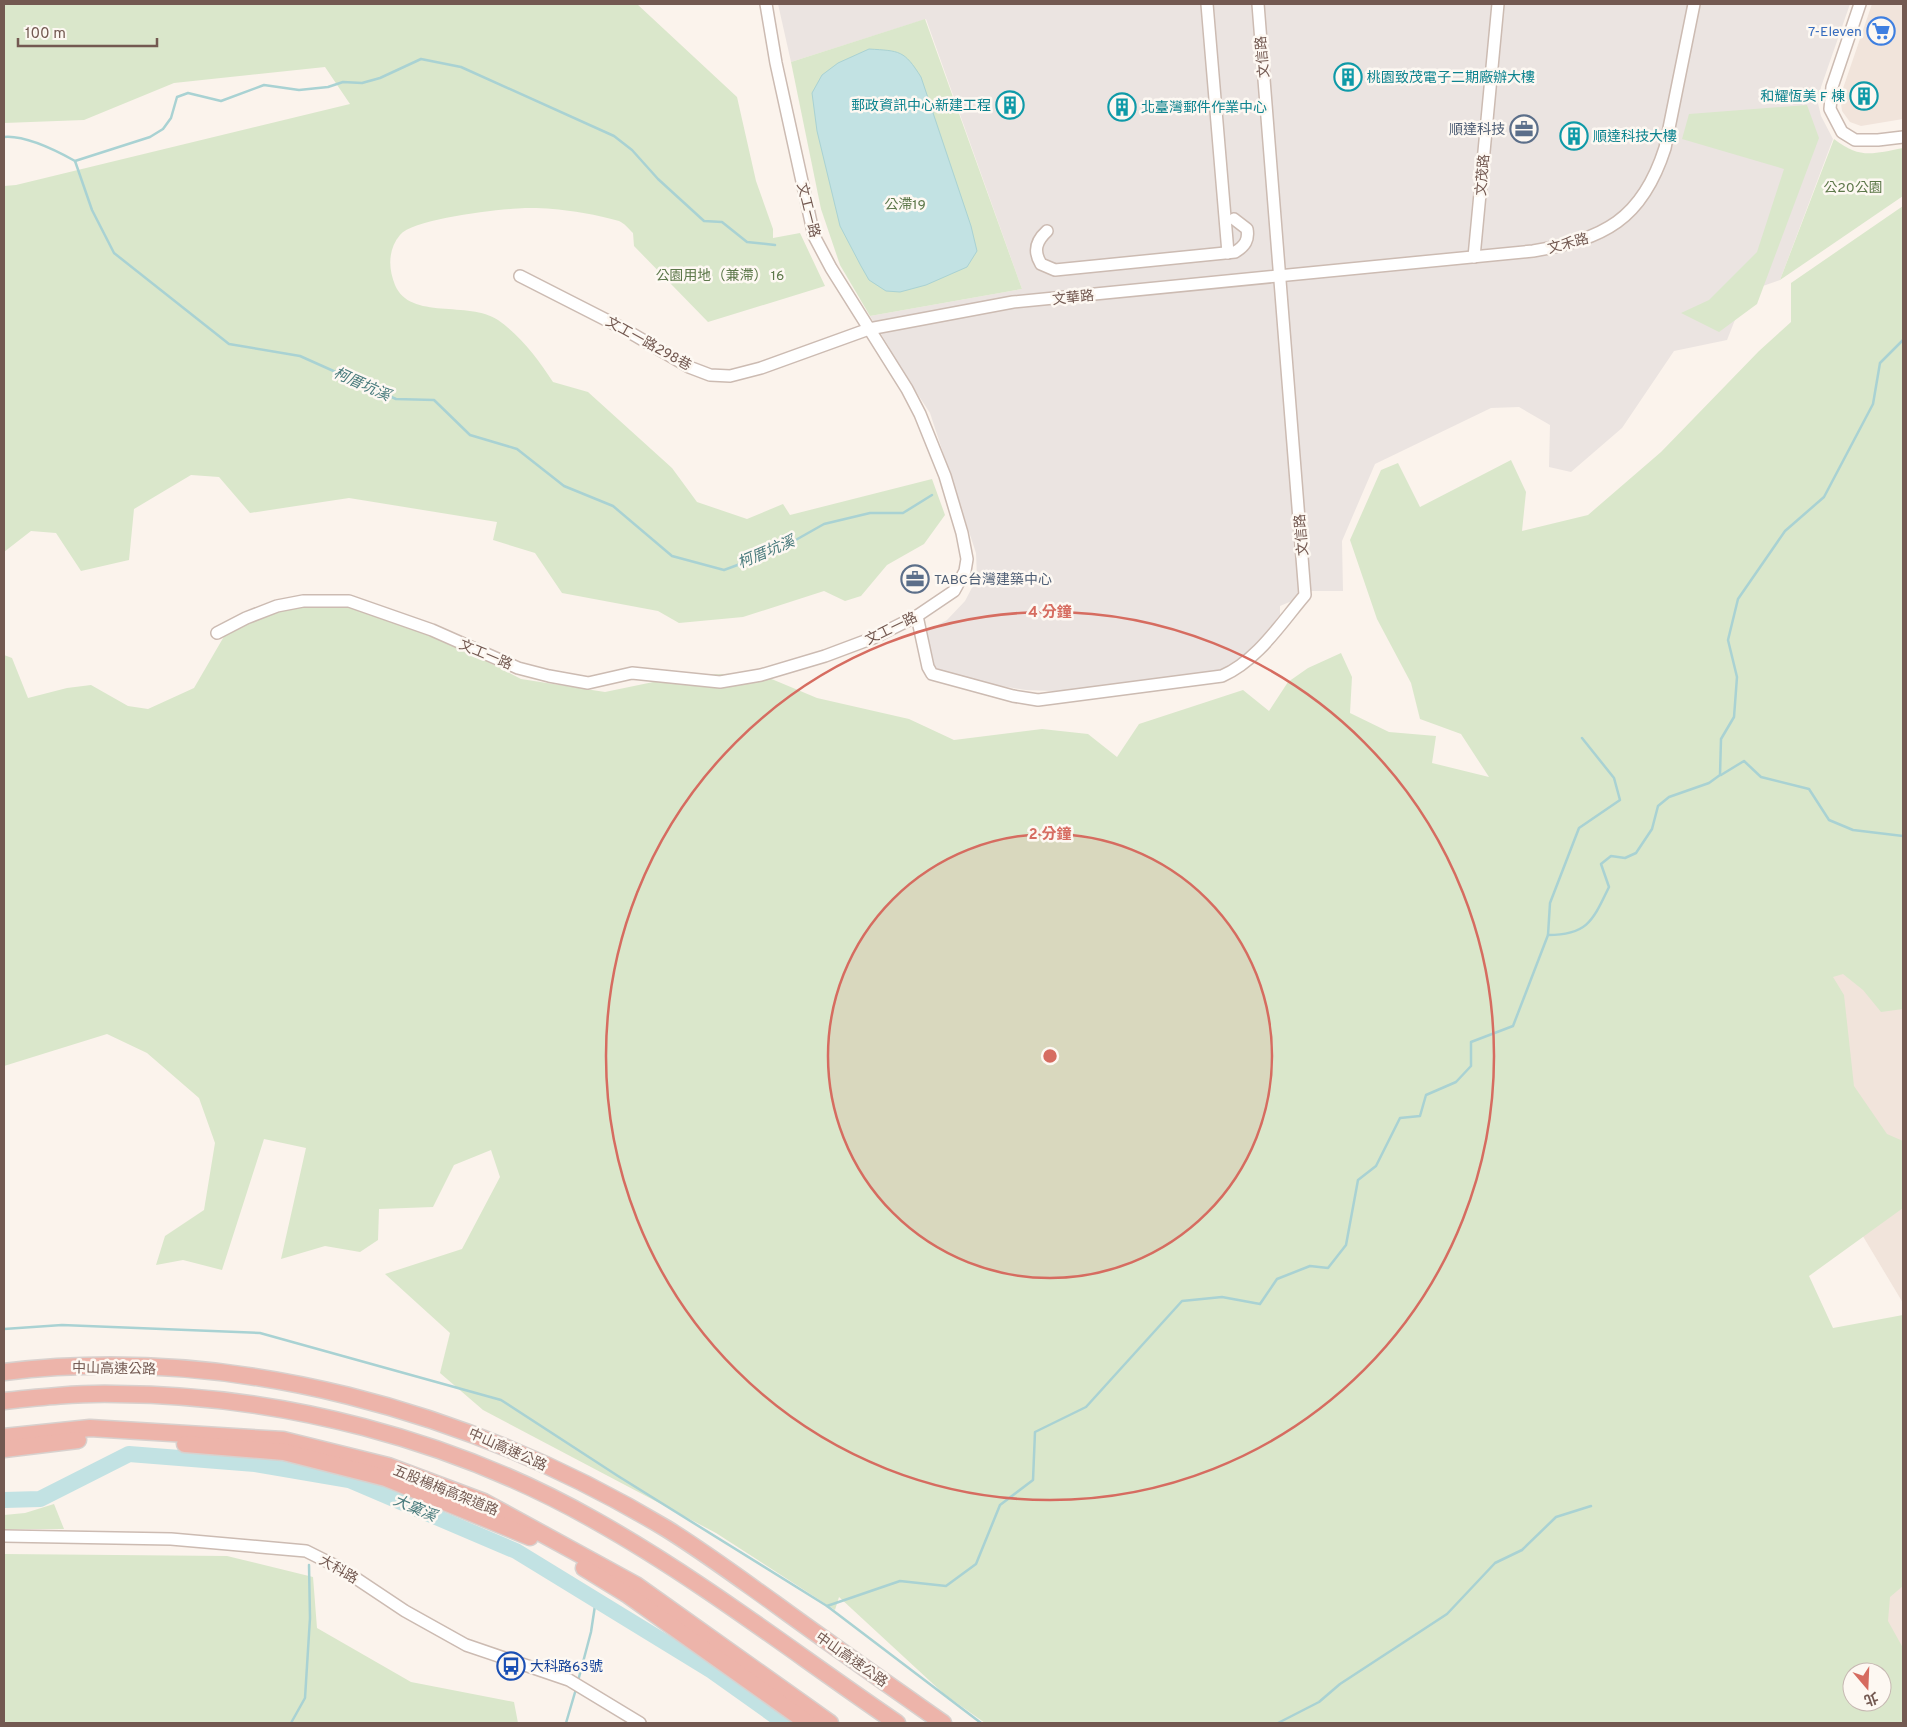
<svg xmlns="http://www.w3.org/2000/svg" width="1907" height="1727" font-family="Overpass,'Noto Sans TC',sans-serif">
<rect width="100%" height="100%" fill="#fbf3ec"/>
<g fill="#f1e4db">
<path d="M 1872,4 L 1903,4 L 1903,119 L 1861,126 L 1850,122 L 1842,111 L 1840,97 Z"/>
<path d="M 1856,940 L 1903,983 L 1903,1303 L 1861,1233 L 1801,985 Z"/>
<path d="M 1903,1577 L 1903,1692 L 1882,1672 L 1861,1608 Z"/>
</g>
<path fill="#ebe4e1" d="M 778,4 L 1850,4 L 1821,87 L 1818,103 L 1821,116 L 1833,139 L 1780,280 L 1746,292 L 1727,340 L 1674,351 L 1622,428 L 1571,472 L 1549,467 L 1550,425 L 1519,407 L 1491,408 L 1375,464 L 1342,541 L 1343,591 L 1306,591 L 1299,598 L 1280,606 L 1280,615 L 1254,647 L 1230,668 L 1194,676 L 1076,692 L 1026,690 L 933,675 L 924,632 L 947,620 L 965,601 L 977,578 L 976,553 L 930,413 L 888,349 L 889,347 L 870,316 L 1022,289 L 926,19 L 791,62 Z"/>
<g fill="#dae7cb" fill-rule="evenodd">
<path d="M 4,4 L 637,4 L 737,97 L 756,181 L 773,229 L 773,238 L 800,233 L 825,286 L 708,322 L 634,246 L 633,233 C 629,229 624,223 619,221 C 593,213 552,207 525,208 C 501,209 414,218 400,235 C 388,249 388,268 395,285 C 410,321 469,300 498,320 C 521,336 538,359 553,382 L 588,392 L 672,468 L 697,502 L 747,519 L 783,504 L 790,515 L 932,479 L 945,515 L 924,544 L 887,565 L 861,596 L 845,601 L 824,591 L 743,617 L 679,623 L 658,611 L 562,593 L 535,553 L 493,540 L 497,522 L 349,498 L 250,513 L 219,477 L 191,475 L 134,509 L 129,560 L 81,571 L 56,533 L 31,531 L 4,552 L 4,186 L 16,185 L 350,104 L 325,67 L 174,83 L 84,120 L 4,123 Z"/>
<path d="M 925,19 L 1022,289 L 870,316 L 840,265 L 821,209 L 791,62 Z"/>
<path d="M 1807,105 L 1819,138 L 1757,304 L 1719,332 L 1681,313 L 1709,300 L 1757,252 L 1784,169 L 1682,139 L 1689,114 Z"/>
<path d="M 1834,139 C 1860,159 1872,154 1903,148 L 1903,196 L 1780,280 Z"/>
<path d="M 1903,206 L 1903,1009 L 1881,1012 L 1863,990 L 1843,974 L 1833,977 L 1844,995 L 1854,1086 L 1887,1134 L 1903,1141 L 1903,1208 L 1809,1276 L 1833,1328 L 1903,1315 L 1903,1586 L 1890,1597 L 1888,1621 L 1903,1648 L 1903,1723 L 985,1723 L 944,1694 L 839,1597 L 835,1610 L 716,1533 L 483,1410 L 440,1373 L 450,1333 L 385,1274 L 462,1249 L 500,1177 L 491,1150 L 454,1165 L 433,1207 L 379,1209 L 378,1240 L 360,1252 L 325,1246 L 281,1259 L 306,1148 L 264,1139 L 222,1270 L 183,1260 L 156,1265 L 165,1236 L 204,1210 L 215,1143 L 199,1098 L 147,1053 L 107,1034 L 4,1066 L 4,655 L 12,658 L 28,698 L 67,688 L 91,685 L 128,706 L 148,709 L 194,688 L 226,633 L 278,608 L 341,601 L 458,646 L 521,679 L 605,692 L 687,675 L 757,673 L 817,698 L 909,719 L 954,740 L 1042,729 L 1088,734 L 1117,757 L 1139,724 L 1243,690 L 1269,711 L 1288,682 L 1308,668 L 1341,653 L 1352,677 L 1350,713 L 1389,732 L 1436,736 L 1432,763 L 1489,777 L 1461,734 L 1420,719 L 1411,683 L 1377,619 L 1350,540 L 1381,470 L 1398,463 L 1420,507 L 1511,460 L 1526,492 L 1522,531 L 1588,515 L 1661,452 L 1759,351 L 1791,322 L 1791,283 ZM 1852,1672 L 1882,1672 L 1882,1702 L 1852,1702 Z"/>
<path d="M 54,1504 L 64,1529 L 4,1529 L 4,1515 L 25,1513 Z"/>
<path d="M 4,1554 L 227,1556 L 313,1577 L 317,1628 L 411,1682 L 514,1702 L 518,1723 L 4,1723 Z"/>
</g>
<path fill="#c2e2e3" stroke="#a9d2d3" d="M 869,49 C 900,51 904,50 921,77 L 971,226 L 977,251 L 967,267 L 926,285 L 900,292 L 886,291 L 869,280 L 861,266 L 840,226 L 817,131 L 812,93 L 822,75 L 838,63 Z"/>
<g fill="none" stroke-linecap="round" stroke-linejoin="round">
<g stroke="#a9d2d3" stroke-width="2.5">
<path d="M 4,137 C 25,135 57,151 75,161 L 92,210 L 114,253 L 229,344 L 300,356 L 396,399 L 434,400 L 470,435 L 517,449 L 564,486 L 613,506 L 672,556 L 724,570 L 778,550 L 824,524 L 870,513 L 903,513 L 932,495"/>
<path d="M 75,161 L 150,137 L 163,129 L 171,118 L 177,97 L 188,93 L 221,101 L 264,85 L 299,90 L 328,87 L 343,82 L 362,83 L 380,78 L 421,59 L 461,67 L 614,136 L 632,150 L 658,179 L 704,221 L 722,222 L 747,242 L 775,245"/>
<path d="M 1721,775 L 1744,761 L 1761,777 L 1809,789 L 1829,820 L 1853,830 L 1903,836"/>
<path d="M 1548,935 L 1550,903 L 1579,828 L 1620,800 L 1614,778 L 1582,738"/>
<path d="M 4,1329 L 62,1325 L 260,1333 L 501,1400 L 618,1476 L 827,1606 L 900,1581 L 946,1586 L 976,1564 L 1000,1505 L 1033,1480 L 1035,1432 L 1086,1407 L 1182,1301 L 1222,1297 L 1260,1304 L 1277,1279 L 1310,1266 L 1328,1268 L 1346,1245 L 1358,1180 L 1376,1166 L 1400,1118 L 1420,1116 L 1426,1095 L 1456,1082 L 1471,1066 L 1471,1042 L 1513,1026 L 1548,935 C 1588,935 1593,920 1609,887 L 1601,864 L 1611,856 L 1625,858 L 1636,853 L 1652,829 L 1658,806 L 1669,797 L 1709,783 L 1720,775 L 1721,739 L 1734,717 L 1737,677 L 1728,640 L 1738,599 L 1785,531 L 1824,497 L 1873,404 L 1880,363 L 1903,340"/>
<path d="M 827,1606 L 981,1723"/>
<path d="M 578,1681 L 591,1632 L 596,1599"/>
<path d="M 291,1723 L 305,1698 L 310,1618 L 309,1565"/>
<path d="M 566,1723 L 576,1689"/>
<path d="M 1278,1723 L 1319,1702 L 1340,1684 L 1447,1614 L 1495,1563 L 1522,1550 L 1556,1517 L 1591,1506"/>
</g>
<path stroke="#c2e2e3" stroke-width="16" d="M 4,1500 L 40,1499 L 129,1454 L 255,1464 L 349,1480 L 516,1551 L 712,1671 L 785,1723"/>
<g stroke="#ccbbb2" stroke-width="14">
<g id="minor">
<path d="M 1207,4 L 1228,253"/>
<path d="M 1860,4 L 1832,87 L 1830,109 L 1842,132 L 1855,140 L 1878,140 L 1903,137"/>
<path d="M 1047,231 C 1036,241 1033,251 1041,264 L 1055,270 L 1235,252 C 1245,246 1249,240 1247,229 L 1234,219"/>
<path d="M 1474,257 L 1498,4"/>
<path d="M 520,276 L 624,329 L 689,367 L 710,375 L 730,376 L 761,368 L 869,329 L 1013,302 L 1533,251 C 1604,239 1642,220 1665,148 L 1694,4"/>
<path d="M 917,616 L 928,667 L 932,674 L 1013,696 L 1038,700 L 1222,676 C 1257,661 1281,623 1305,595 L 1258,4"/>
<path d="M 217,633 L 246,618 L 277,606 L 303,601 L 349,601 L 432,630 L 518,668 L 549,676 L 588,683 L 632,673 L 720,682 L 761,675 L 825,656 L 873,638 L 917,616 L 954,591 L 965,571 L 967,559 L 962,533 L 945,476 L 920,414 L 907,389 L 831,268 L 814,236 L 776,63 L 766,4"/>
<path d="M 4,1536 L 171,1539 L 306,1551 L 342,1569 L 405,1611 L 466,1645 L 569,1680 L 640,1723"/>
</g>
</g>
<g stroke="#d8d1ce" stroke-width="19">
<g id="highway">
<path d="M 4,1372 C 234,1344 471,1411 667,1529 C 704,1552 739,1578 774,1603 C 830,1644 886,1683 943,1723"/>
<path d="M 4,1401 C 41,1397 79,1393 116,1394 C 281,1395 452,1439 596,1521 C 701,1580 797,1655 897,1723"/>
<path d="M 4,1437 L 90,1428 L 283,1440 L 388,1466 L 484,1502 L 636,1585 L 830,1723"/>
<path d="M 185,1444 L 284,1452 L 386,1478 L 530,1537"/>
<path d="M 4,1449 L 78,1440"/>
<path d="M 584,1568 L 628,1595 L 808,1723"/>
</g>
</g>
<use href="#minor" stroke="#fff" stroke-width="11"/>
<use href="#highway" stroke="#edb4aa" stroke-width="16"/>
</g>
<circle cx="1050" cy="1056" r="222" fill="#d66c60" fill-opacity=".12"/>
<g fill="none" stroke="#d66c60" stroke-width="2.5">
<circle cx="1050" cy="1056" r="222"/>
<circle cx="1050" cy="1056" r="444"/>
</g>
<defs>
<g id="supermarket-ring" transform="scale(1.4375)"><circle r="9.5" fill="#fdf8f2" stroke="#3f7fe0" stroke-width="1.5"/><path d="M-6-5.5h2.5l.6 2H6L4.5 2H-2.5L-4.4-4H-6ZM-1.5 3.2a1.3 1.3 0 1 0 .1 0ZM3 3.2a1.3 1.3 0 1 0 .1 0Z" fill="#3f7fe0"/></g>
<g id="building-ring" transform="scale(1.4375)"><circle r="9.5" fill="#fdf8f2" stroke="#0f9aa8" stroke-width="1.5"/><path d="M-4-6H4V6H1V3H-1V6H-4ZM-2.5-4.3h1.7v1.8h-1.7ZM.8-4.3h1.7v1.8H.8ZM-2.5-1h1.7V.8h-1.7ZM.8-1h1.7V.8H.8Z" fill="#0f9aa8"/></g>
<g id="office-ring" transform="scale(1.4375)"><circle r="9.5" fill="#fdf8f2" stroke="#5c6f8a" stroke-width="1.5"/><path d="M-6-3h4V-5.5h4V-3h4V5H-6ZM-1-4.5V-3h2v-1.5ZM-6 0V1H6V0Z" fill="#5c6f8a"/></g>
<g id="bus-ring" transform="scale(1.4375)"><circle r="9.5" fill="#fdf8f2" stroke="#1a4fb4" stroke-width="1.5"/><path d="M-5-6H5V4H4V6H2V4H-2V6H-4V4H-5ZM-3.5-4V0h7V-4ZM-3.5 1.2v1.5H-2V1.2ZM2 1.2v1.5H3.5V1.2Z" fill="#1a4fb4"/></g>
</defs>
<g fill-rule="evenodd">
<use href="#supermarket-ring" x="1881" y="31"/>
<use href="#building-ring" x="1348" y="77"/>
<use href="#building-ring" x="1864" y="96"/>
<use href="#building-ring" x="1010" y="105"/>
<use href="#building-ring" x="1122" y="107"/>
<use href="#office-ring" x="1524" y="129"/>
<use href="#building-ring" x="1574" y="136"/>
<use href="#office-ring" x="915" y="579"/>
<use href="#bus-ring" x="511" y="1666"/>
</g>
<g text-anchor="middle" stroke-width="5" stroke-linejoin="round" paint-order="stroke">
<g font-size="14" fill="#366cbe" stroke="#fdf8f2" text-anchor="end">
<text x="1862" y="36">7-Eleven</text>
</g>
<g font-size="14" fill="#735951" stroke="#fdf8f2">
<text transform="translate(1262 57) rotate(-95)" y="5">文信路</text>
<text transform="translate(1482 175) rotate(-85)" y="5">文茂路</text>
<text transform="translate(809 210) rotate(76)" y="5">文工一路</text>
<text transform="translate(1568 243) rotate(-15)" y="5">文禾路</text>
<text transform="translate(1073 297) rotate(-6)" y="5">文華路</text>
<text transform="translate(649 343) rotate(29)" y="5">文工一路298巷</text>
<text transform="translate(1301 535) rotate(-95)" y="5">文信路</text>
<text transform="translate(891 628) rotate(-26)" y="5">文工一路</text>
<text transform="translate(486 654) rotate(23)" y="5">文工一路</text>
<text transform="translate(114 1368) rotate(1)" y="5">中山高速公路</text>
<text transform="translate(508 1449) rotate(24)" y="5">中山高速公路</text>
<text transform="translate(446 1490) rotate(22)" y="5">五股楊梅高架道路</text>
<text transform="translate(339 1569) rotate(30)" y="5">大科路</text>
<text transform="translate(852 1659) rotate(35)" y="5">中山高速公路</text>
</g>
<g font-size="14" fill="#0d838f" stroke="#fdf8f2" text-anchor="start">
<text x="1367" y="82">桃園致茂電子二期廠辦大樓</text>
<text x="1845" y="101" text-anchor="end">和耀恆美 F 棟</text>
<text x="991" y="110" text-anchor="end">郵政資訊中心新建工程</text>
<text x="1141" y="112">北臺灣郵件作業中心</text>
<text x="1593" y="141">順達科技大樓</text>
</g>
<g font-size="14" fill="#4e5e75" stroke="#fdf8f2" text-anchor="end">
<text x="1505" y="134">順達科技</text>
<text x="934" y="584" text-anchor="start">TABC台灣建築中心</text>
</g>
<g font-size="14" fill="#5d784a" stroke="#fdf8f2">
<text x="1853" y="192">公20公園</text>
<text x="905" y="209">公滯19</text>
<text x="720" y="280">公園用地（兼滯） 16</text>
</g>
<g font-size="14" fill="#164399" stroke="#fdf8f2" text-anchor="start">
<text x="530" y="1671">大科路63號</text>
</g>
<g font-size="15" font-style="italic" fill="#497b7d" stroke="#fdf8f2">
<text transform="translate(362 384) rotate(24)" y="5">柯厝坑溪</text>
<text transform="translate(766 552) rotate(-23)" y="5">柯厝坑溪</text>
<text transform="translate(415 1508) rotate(23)" y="5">大窠溪</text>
</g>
</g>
<circle cx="1050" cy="1056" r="8" fill="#d66c60" stroke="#fdf8f2" stroke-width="2.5"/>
<g font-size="15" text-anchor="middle" font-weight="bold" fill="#d66c60" stroke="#fdf8f2" stroke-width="5" stroke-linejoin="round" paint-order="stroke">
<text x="1050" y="617">4 分鐘</text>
<text x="1050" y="839">2 分鐘</text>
</g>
<rect width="1907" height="1727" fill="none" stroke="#735951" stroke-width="10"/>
<g transform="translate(1867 1687) rotate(161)"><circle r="24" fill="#fdf8f2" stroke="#c6b8b2"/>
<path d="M0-4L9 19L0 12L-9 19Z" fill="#d66c60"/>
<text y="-8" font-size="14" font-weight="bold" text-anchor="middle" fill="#735951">北</text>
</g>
<path d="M18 38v8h139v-8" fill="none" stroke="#735951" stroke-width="2.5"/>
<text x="25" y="38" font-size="15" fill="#735951" stroke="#fdf8f2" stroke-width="4" paint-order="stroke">100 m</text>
</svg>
